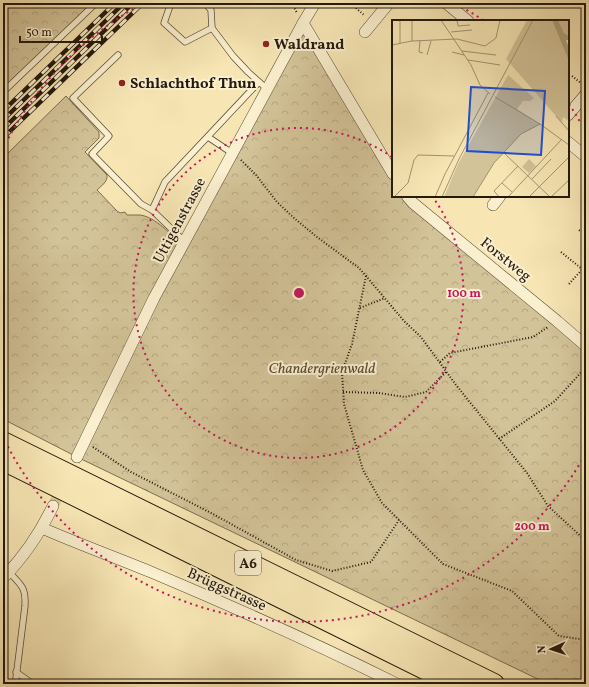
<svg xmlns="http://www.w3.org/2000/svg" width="589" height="687" font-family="Vollkorn,serif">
<defs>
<pattern id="forest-crowns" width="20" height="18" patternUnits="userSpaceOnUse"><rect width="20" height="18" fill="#d3c398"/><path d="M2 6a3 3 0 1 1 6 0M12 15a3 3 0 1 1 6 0" fill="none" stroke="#b5a782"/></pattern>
</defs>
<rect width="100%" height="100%" fill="#f7e6b4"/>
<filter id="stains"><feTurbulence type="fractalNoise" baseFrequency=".005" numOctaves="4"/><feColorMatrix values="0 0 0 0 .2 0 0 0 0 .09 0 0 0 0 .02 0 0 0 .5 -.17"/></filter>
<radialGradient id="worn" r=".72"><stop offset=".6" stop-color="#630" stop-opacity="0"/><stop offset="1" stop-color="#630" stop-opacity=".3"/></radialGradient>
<g fill="url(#forest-crowns)" stroke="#7b6e52">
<path d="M 3,3 L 96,3 L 3,92 Z"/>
<path d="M 303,23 L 393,174 L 393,196 L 407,196 L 586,346 L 586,684 L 548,684 L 77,457 L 3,419 L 3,158 L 66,96 L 99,132 L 99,138 L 85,152 L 107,175 C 108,182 101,186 97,190 L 117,211 L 120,213 L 125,212 L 127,215 C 131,215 136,215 140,215 C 156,217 171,235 182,245 Z"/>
</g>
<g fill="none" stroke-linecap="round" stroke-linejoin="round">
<path stroke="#d7c79b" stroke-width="11" stroke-dasharray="11 5.5" stroke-linecap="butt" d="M 53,506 L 77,457"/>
<g stroke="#584c37" stroke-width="7">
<g id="lane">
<path d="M 171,3 L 164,23 L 185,42 L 212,28"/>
<path d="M 205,3 L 211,10 L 212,28 L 233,56 L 248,72 L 267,89"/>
<path d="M 118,55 L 73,98 L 109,136 L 92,154 L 141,204 L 152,210 L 184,241"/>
<path d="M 3,92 L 96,3"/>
<path d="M 208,137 L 232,153"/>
<path d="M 152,210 L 165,182 L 259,82"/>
<path d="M 9,572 C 21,585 26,587 25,606 L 16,678"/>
<path d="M 16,672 L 33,684"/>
</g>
</g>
<g stroke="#584c37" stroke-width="12">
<g id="street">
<path d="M 446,3 L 468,21"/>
<path d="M 303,23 L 393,174"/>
<path d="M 365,32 L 389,3"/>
<path d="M 568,115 L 586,94"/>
<path d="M 568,142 L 586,157"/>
<path d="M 407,196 L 413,203 L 557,321 L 586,346"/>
<path d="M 493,205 L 500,196"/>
<path d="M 77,457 L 154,298 L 303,23 L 315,3"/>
<path d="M 42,528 C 78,544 115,557 151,572 C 234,607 317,644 397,684"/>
<path d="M 3,578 C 24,557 40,533 53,506"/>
</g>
</g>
<g stroke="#23190d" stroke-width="22">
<g id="highway">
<path d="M 3,442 L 494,684"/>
<path d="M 3,460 L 455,684"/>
</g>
</g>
<g stroke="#23190d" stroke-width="2" stroke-dasharray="1 2" stroke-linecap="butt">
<path d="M 292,3 L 297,13"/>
<path d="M 356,8 L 364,15"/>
<path d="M 572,76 L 582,84"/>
<path d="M 241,160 L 256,175 L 277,202 L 294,218 L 317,237 L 359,268 L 366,276 L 404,321 L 421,337 L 456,385 L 527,473 L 548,506 L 586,541"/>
<path d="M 579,230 L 586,235"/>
<path d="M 561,252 L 582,269"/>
<path d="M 366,276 L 352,344 L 342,372 L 344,404 L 363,470 L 382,503 L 443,564 L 512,591 L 559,636 L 586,640"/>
<path d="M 569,284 L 586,265"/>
<path d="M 360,308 L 385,298"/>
<path d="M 440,362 L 450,353 L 533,337 L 548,327"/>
<path d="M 343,392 L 379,393 L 405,397 L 426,392 L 447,371"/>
<path d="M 499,439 L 555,401 L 586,367"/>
<path d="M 93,447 L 131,472 L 213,514 L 296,560 L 332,571 L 371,562 L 399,520"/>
</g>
<use href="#lane" stroke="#faefce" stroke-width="5.5"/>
<use href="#street" stroke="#faefce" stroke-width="11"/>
<use href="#highway" stroke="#f7e6b4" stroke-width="20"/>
<g stroke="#23190d" stroke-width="4.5">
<g id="rail">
<path d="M 3,111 L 115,3"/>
<path d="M 3,120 L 124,3"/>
<path d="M 3,129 L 133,3"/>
<path d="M 3,138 L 143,3"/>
</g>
</g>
<use href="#rail" stroke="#faefce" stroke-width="3" stroke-dasharray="9" stroke-linecap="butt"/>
</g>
<g fill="none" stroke="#c2185b" stroke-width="2" stroke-dasharray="2 4">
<path d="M432 196A165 165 0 1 1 392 157"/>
<path d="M585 455A329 329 0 0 1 3 437M3 149A329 329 0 0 1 142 4M456 4A329 329 0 0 1 483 20M569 104A329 329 0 0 1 585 131"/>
</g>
<g fill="#8f2418" stroke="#faefce" stroke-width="1.5">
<circle cx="266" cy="44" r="4"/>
<circle cx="122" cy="83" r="4"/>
</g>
<g text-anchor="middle" stroke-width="4" stroke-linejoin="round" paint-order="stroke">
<rect fill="#faefce" stroke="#645947" stroke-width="1" x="235" y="551" width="26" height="24" rx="3"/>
<g font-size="14" font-weight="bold" fill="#23190d">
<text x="248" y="568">A6</text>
</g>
<g font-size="15" font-weight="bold" fill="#23190d" stroke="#faefce" text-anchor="start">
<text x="274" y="49">Waldrand</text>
<text x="130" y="88">Schlachthof Thun</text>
</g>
<g font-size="15" fill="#23190d" stroke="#faefce">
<text transform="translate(179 220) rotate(-62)" y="5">Uttigenstrasse</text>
<text transform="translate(506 259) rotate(39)" y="5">Forstweg</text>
<text transform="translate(227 589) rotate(24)" y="5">Brüggstrasse</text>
</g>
<g font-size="15" font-style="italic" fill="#584c37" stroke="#faefce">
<text x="322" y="373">Chandergrienwald</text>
</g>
</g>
<g transform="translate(392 20)">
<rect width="177" height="177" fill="#f7e6b4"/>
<path d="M 135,0 L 160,0 L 168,18 L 177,41 L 177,101 L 171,97 L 170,102 L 164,96 L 114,39 ZM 166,0 L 177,0 L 177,16 L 172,13 ZM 116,55 L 142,78 L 138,81 L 131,81 L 125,89 L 148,104 L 129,114 L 102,143 L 81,177 L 52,177 L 66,144 ZM 137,139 L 144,146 L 137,153 L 130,147 Z" fill="#d3c398"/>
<path d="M 160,0 L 166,0 L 172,13 L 177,16 L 177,20 L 174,20 L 177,28 L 177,41 Z" fill="#afa07b"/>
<path fill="none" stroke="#a29471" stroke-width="1" d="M 8,0 L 8,23M 20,0 L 20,21M 49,0 L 79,45 L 88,65 L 98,74M 65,0 L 66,6 L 78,5M 59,12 L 80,10M 28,21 L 27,32 L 31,33M 0,25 L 20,21 L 65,19 L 93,26 L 104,18 L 108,0M 70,31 L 104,35M 60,32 L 72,35M 35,35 L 39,21M 76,40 L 108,45M 103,77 L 148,104 L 177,125M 164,96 L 177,111M 112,133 L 158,177M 140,159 L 159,139M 110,163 L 120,172M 2,177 L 16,163 L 22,140 L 26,135 L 62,136M 43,177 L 53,154 L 96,73M 50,177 L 67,139 L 141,0M 81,177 L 102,143 L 129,114 L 148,104M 107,177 L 102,171 L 126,146M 116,177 L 170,119M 137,177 L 177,137M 159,177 L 177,160"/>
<path fill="#1d4ed8" fill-opacity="0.15" stroke="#1d4ed8" stroke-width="2" d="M 79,67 L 153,71 L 149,135 L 75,131 Z"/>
<rect width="177" height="177" fill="none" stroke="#23190d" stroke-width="2"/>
</g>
<circle cx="299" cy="293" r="6" fill="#c2185b" stroke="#faefce" stroke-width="2"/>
<g font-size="12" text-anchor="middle" font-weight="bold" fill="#c2185b" stroke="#faefce" stroke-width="4" stroke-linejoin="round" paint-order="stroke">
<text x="464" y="297">100 m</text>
<text x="532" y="530">200 m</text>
</g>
<rect width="589" height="687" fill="none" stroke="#f7e6b4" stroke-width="16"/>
<rect x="4" y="4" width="581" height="679" fill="none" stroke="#23190d" stroke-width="2"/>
<rect x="8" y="8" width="573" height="671" fill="none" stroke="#23190d"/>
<g transform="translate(551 649) rotate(267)" stroke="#faefce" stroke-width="3" paint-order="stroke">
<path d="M0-3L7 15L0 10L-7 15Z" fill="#23190d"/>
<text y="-6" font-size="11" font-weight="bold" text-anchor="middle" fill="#23190d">N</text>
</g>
<path d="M20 36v6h82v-6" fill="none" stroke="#23190d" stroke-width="2"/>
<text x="26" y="36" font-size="12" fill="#23190d" stroke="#faefce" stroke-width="3" paint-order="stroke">50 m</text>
<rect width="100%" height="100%" filter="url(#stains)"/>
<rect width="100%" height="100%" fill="url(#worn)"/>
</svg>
